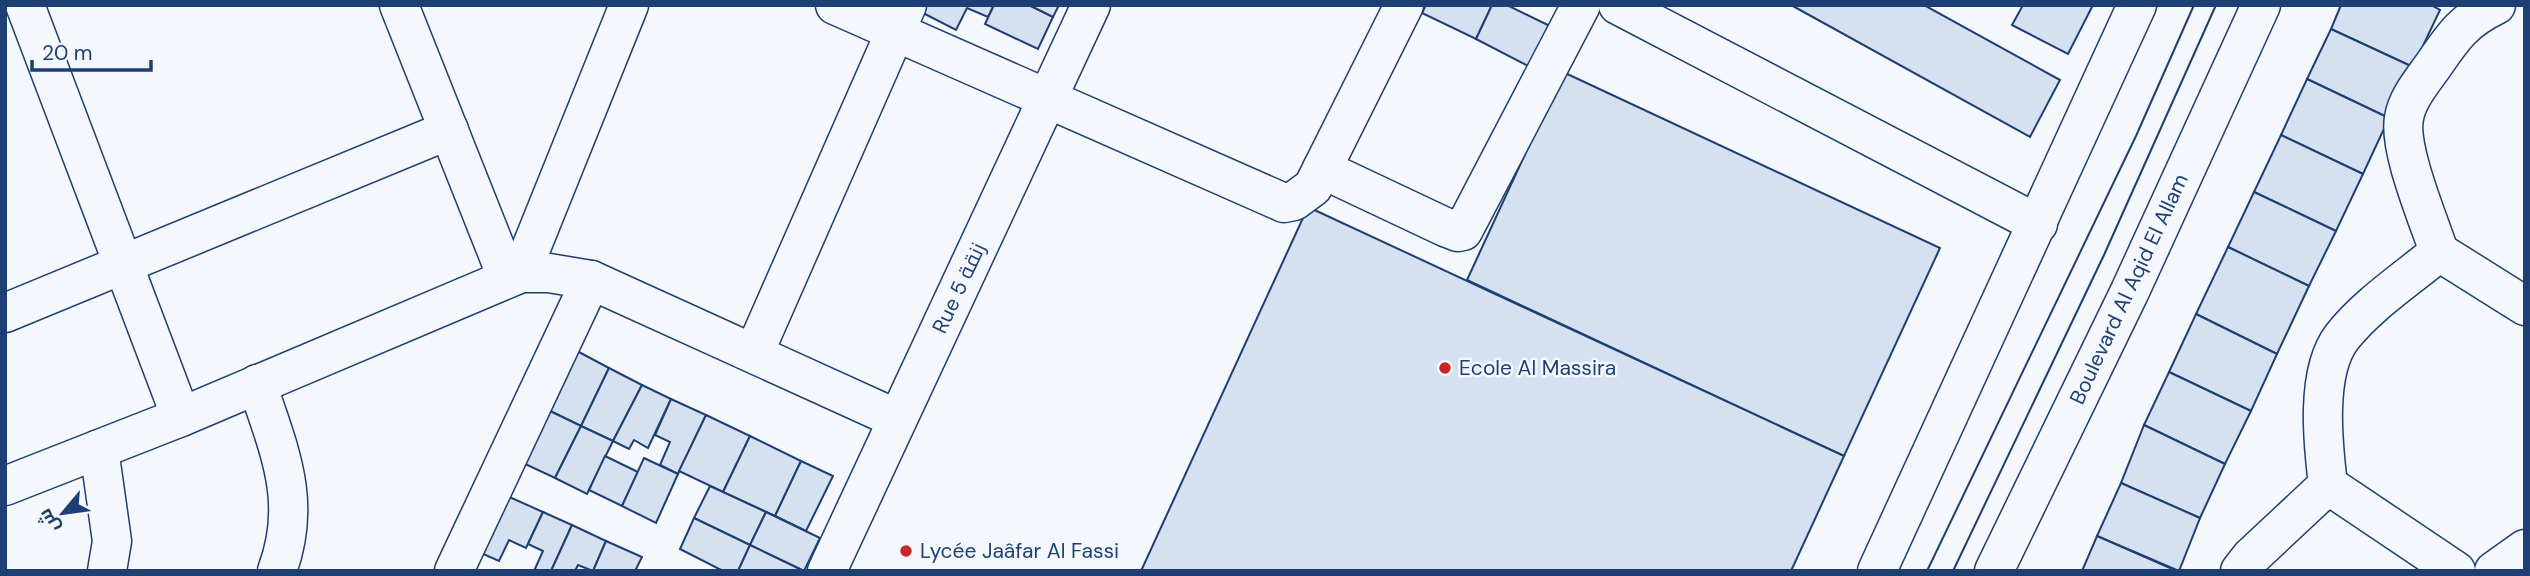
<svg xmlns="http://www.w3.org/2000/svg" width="2530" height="576" font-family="'DM Sans',Cairo,sans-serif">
<rect width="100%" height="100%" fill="#f4f7fb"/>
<g fill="#d5e0f0" stroke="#1d3f73" stroke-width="2">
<path d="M 927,5 L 994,5 L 988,17 L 967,8 L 956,30 L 923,13 Z"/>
<path d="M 994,5 L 1029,5 L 1053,17 L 1038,49 L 985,24 Z"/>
<path d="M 1029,5 L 1059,5 L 1053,17 Z"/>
<path d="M 1426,5 L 1492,5 L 1476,39 L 1422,13 Z"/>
<path d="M 1492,5 L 1507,5 L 1550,26 L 1530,67 L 1476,39 Z"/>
<path d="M 1791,5 L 1924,5 L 2060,80 L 2030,137 Z"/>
<path d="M 2023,5 L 2093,5 L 2068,54 L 2012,25 Z"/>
<path d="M 2341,5 L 2431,5 L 2440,10 L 2413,67 L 2331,29 Z"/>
<path d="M 2331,29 L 2413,67 L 2389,118 L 2307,79 Z"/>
<path d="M 1563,72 L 1940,248 L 1844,456 L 1467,280 Z"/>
<path d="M 2307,79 L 2389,118 L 2363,174 L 2281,135 Z"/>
<path d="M 2281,135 L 2363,174 L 2336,231 L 2254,192 Z"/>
<path d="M 2254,192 L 2336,231 L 2309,286 L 2228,247 Z"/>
<path d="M 1308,207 L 1844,456 L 1791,571 L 1141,571 Z"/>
<path d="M 2228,247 L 2309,286 L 2277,354 L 2196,314 Z"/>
<path d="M 2196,314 L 2277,354 L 2251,411 L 2169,372 Z"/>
<path d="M 577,351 L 609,368 L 581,426 L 548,410 Z"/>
<path d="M 609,368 L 642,385 L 613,441 L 581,426 Z"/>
<path d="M 2169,372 L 2251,411 L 2225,464 L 2144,425 Z"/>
<path d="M 642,385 L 671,399 L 648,448 L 634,440 L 629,449 L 613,441 Z"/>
<path d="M 671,399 L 706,415 L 678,474 L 660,465 L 670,442 L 655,435 Z"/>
<path d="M 548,410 L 581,426 L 555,478 L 523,463 Z"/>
<path d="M 706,415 L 750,436 L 723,492 L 679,471 Z"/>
<path d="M 2144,425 L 2225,464 L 2200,518 L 2121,483 Z"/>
<path d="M 581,426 L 613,441 L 587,494 L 555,478 Z"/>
<path d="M 750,436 L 801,461 L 775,516 L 723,492 Z"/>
<path d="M 605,456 L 638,472 L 622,506 L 589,490 Z"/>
<path d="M 644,458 L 678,474 L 656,523 L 622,506 Z"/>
<path d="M 801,461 L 833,476 L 806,531 L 775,516 Z"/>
<path d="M 2121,483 L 2200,518 L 2179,571 L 2097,536 Z"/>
<path d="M 710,486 L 766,512 L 750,545 L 694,518 Z"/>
<path d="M 507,496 L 543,512 L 526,548 L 509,540 L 499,561 L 481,553 Z"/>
<path d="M 543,512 L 572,525 L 551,571 L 534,571 L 543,551 L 528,544 Z"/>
<path d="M 766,512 L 820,538 L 804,571 L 750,545 Z"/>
<path d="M 694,518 L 750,545 L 738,571 L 723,571 L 680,549 Z"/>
<path d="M 572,525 L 606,541 L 593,571 L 578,565 L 575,571 L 551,571 Z"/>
<path d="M 2097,536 L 2177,571 L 2082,571 Z"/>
<path d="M 606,541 L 642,557 L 635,571 L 593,571 Z"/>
<path d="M 750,545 L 804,571 L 738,571 Z"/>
</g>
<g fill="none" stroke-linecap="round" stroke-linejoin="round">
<g stroke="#1d3f73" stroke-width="41">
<g id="minor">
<path d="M 25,5 L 181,417"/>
<path d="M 399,5 L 507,277"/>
<path d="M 835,5 L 1284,203 L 1294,201 L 1313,187 L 1404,5"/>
<path d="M 1618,5 L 2038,224"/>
<path d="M 1322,169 L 1445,227 L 1458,232 L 1463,231 L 1581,5"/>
<path d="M 2439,252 L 2525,306"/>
<path d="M 521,273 L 629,5"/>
<path d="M 5,313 L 449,130"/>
<path d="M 754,353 L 907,5"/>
<path d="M 257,384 C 279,450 303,502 277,571"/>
<path d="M 99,449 L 112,541 L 107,571"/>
<path d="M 2328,485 L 2456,571"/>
<path d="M 5,486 L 181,417 L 521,273 L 549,273 L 591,280 L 897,419"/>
<path d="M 454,571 L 591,280"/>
<path d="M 827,571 L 1091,5"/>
<path d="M 2240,571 L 2251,557 L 2328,485 C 2323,444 2315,372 2342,337 C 2368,304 2407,279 2439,252 C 2429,221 2398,149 2404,118 C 2407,98 2424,79 2435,63 C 2454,35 2465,20 2496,5"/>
<path d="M 2494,571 L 2525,549"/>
</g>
</g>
<g stroke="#1d3f73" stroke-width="41">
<g id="major">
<path d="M 1877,571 L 2137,5"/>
<path d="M 1994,571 L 2130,291 L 2261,5"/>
</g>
</g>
<use href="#minor" stroke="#f4f7fb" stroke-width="38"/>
<use href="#major" stroke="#f4f7fb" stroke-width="38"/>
<g stroke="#1d3f73" stroke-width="2">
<path d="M 1927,571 L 2136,136 L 2194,5"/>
<path d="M 1953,571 L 2104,255 L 2216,5"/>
</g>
</g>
<g fill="#c62828" stroke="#f4f7fb" stroke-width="2.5">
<circle cx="1445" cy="368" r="7"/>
<circle cx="906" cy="551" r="7"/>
</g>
<g text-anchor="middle" stroke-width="5" stroke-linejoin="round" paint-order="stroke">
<g font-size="21" fill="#1d3f73" stroke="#f4f7fb">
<text transform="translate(959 288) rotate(-65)" y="7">Rue 5 زنقة</text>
<text transform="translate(2129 289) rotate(-65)" y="7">Boulevard Al Aqid El Allam</text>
</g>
<g font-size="21" fill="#1d3f73" stroke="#f4f7fb" text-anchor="start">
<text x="1459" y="375">Ecole Al Massira</text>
<text x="920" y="558">Lycée Jaâfar Al Fassi</text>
</g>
</g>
<rect width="2530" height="576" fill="none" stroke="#1d3f73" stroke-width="14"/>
<g transform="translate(63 513) rotate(241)" stroke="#f4f7fb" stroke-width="5" paint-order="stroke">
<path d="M0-5L12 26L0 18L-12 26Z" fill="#1d3f73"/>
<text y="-10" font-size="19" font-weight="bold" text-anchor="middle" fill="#1d3f73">ش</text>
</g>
<path d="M32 60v10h119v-10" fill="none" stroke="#1d3f73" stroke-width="3.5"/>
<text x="42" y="60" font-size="21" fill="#1d3f73" stroke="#f4f7fb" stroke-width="5" paint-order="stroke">20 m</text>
</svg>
